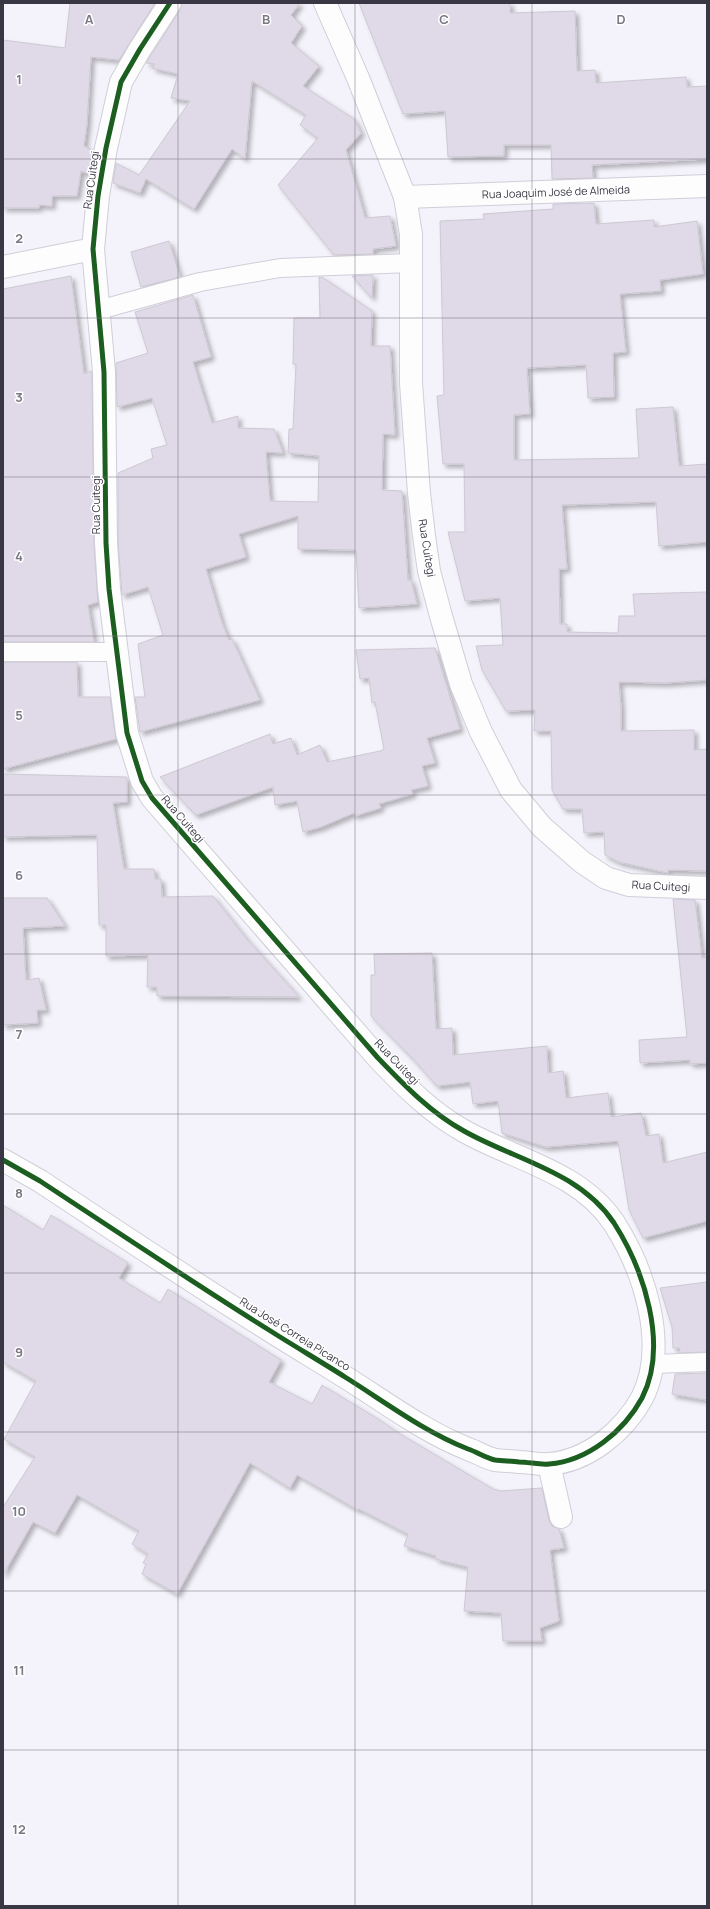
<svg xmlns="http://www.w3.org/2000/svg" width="710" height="1909" font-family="Manrope,sans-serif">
<defs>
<filter id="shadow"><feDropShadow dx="3.5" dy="3.5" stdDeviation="2" flood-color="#0004"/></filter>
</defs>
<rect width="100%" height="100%" fill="#f4f2fa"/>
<g fill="#e0d9e8" stroke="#ccc9d2" filter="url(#shadow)">
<path d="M 70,3 L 155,3 L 119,60 L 91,57 L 87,124 L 84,146 L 93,151 L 89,174 L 81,171 L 77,196 L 52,196 L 52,206 L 39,205 L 39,208 L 3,208 L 3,40 L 65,48 Z"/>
<path d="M 182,3 L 300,3 L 291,15 L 302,26 L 291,43 L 319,66 L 303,86 L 354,119 L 361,133 L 346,150 L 365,218 L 390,216 L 396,246 L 373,249 L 373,254 L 334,255 L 278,185 L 318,138 L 300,125 L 306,115 L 252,81 L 245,159 L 232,149 L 194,209 L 146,179 L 140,193 L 113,183 L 116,163 L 139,175 L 190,101 L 171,98 L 178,74 L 152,68 L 155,64 L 146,63 L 180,10 Z"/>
<path d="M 359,3 L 510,3 L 510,13 L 575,11 L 577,71 L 595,70 L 596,83 L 686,77 L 687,87 L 707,86 L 707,159 L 592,165 L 593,178 L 552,179 L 551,145 L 504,145 L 504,156 L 448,157 L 445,111 L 403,114 Z"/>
<path d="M 594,203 L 596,224 L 654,220 L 654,227 L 697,221 L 703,274 L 660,280 L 661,291 L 620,294 L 626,352 L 613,353 L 614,397 L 588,398 L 586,365 L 527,368 L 530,414 L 514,415 L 514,460 L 639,458 L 636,409 L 673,407 L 679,466 L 707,464 L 707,542 L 659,546 L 656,502 L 562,505 L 567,569 L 559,569 L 560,624 L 567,624 L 567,632 L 618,633 L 619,616 L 635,616 L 633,594 L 707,592 L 707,680 L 665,683 L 619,682 L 621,708 L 621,731 L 694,730 L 694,750 L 707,749 L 707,871 L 668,870 L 668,873 L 619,862 L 605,855 L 604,832 L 584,833 L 582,809 L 563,809 L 552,790 L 551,731 L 534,731 L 535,710 L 506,711 L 482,670 L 476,646 L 503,645 L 500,598 L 465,601 L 448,532 L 465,532 L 464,464 L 443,464 L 442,452 L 437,396 L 444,395 L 440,221 L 484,219 L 483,214 L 553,209 L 553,204 Z"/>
<path d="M 169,241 L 180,277 L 141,287 L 131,252 Z"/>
<path d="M 373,275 L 372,298 L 352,276 Z"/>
<path d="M 71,276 L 84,374 L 91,371 L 92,373 L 94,543 L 98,602 L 88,605 L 94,642 L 3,642 L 3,289 Z"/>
<path d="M 319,277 L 322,277 L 372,311 L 371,346 L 390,346 L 395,435 L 383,434 L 382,490 L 402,491 L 408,580 L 411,580 L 417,604 L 359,608 L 356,550 L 298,549 L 298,516 L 239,534 L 246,557 L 206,569 L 222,623 L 229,640 L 232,639 L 260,700 L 140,732 L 135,697 L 145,697 L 138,644 L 163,635 L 148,587 L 122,595 L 118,543 L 118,473 L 153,458 L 151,449 L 167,445 L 152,398 L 117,407 L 116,363 L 148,353 L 135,312 L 193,295 L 211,357 L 193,362 L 212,423 L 238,416 L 238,428 L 274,429 L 283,453 L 266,452 L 270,501 L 318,502 L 319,456 L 288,453 L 289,429 L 293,429 L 296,364 L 293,364 L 294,318 L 320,318 Z"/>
<path d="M 435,648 L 460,729 L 427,738 L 435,763 L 422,766 L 428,786 L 411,790 L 413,794 L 379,804 L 381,808 L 355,816 L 354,813 L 321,827 L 303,832 L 297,801 L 275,805 L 273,787 L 196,815 L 160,777 L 270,734 L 273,744 L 291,738 L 297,755 L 320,745 L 327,762 L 380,751 L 384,749 L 375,702 L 372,703 L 369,678 L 360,679 L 356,650 Z"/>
<path d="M 3,662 L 77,662 L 78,697 L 110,697 L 116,739 L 3,769 Z"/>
<path d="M 3,774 L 127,777 L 127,802 L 113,803 L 124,869 L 154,869 L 155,879 L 161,879 L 162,897 L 213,896 L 245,937 L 299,997 L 157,996 L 157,987 L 147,987 L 148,955 L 106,956 L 106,925 L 99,925 L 97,835 L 3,837 Z"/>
<path d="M 3,898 L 47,898 L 65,926 L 23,928 L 26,980 L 39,978 L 46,1010 L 37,1010 L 38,1023 L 3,1025 Z"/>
<path d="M 673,899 L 695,900 L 702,958 L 707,957 L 707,1063 L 690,1064 L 690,1060 L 640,1063 L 639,1040 L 687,1037 Z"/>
<path d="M 432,953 L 436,1029 L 452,1028 L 453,1055 L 547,1046 L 548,1073 L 563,1071 L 566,1098 L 608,1093 L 611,1117 L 641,1113 L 646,1136 L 659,1134 L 663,1163 L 707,1152 L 707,1221 L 643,1238 L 629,1210 L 618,1141 L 546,1147 L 502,1133 L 498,1101 L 473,1104 L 470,1082 L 437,1086 L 414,1060 L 371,1016 L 371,975 L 375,975 L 374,954 Z"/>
<path d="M 3,1205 L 43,1230 L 51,1215 L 128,1263 L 119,1278 L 160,1303 L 168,1289 L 281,1360 L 269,1382 L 312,1404 L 322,1385 L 378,1419 L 400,1434 L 493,1489 L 501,1491 L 542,1488 L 549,1520 L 552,1526 L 559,1529 L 564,1548 L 550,1550 L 559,1621 L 540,1628 L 542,1641 L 503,1641 L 501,1613 L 464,1611 L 468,1567 L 436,1559 L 436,1556 L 404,1546 L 408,1534 L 359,1509 L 358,1510 L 297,1475 L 290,1488 L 250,1463 L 177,1594 L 142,1574 L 146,1564 L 143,1563 L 148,1554 L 132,1544 L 139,1531 L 77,1495 L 55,1533 L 33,1522 L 3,1575 L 3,1507 L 35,1457 L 4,1439 L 36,1381 L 3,1362 Z"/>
<path d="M 707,1282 L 707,1352 L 679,1353 L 680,1348 L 673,1348 L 672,1327 L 660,1288 Z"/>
<path d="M 707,1373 L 707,1400 L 672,1394 L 675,1374 Z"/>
</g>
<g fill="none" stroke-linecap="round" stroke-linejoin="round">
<g stroke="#d0ced8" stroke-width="20">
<g id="lane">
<path d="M 99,310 L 200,282 L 280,268 L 411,263"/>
<path d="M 3,652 L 116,652"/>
<path d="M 653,1364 L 707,1362"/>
</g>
</g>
<g stroke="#d0ced8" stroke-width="24">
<g id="street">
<path d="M 325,3 L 358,78 L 405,197 L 411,234 L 411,383 L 419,493 L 424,536 L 429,571 L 441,616 L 461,684 L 481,732 L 511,790 L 542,827 L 582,862 L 606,878 L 629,885 L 707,888"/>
<path d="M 405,197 L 707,186"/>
<path d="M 3,267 L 93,249"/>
<path d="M 3,1160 L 40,1181 C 116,1231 192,1282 269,1330 C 294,1346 320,1361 345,1377 C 385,1402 423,1431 468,1449 C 477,1452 486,1458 495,1460 C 503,1461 512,1461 519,1462 C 529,1462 539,1465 549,1464 C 588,1461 624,1431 642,1398 C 669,1345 644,1270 614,1223 C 579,1171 515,1160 464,1131 C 431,1113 404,1085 378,1058 L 152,798 L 142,781 L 127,733 L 109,589 L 106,543 L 104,372 L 93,249 L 98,196 L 106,148 L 121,82 L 140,49 L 170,3"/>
<path d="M 549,1464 L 561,1517"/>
</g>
</g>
<use href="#lane" stroke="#fdfdfe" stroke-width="18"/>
<use href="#street" stroke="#fdfdfe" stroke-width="22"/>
<g stroke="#fff" stroke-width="8">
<path id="cycleway" d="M 3,1160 L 40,1181 C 116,1231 192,1282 269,1330 C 294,1346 320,1361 345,1377 C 385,1402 423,1431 468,1449 C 477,1452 486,1458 495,1460 C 503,1461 512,1461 519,1462 C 529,1462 539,1465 549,1464 C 588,1461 624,1431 642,1398 C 669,1345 644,1270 614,1223 C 579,1171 515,1160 464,1131 C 431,1113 404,1085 378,1058 L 152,798 L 142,781 L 127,733 L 109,589 L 106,543 L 104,372 L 93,249 L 98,196 L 106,148 L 121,82 L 140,49 L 170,3"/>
</g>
<use href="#cycleway" stroke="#1b5e20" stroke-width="5"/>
</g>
<path fill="none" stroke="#7b7884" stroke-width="1" stroke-opacity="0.55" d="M 178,3 L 178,1906M 355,3 L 355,1906M 532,3 L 532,1906M 3,159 L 707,159M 3,318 L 707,318M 3,477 L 707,477M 3,636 L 707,636M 3,795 L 707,795M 3,954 L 707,954M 3,1114 L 707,1114M 3,1273 L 707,1273M 3,1432 L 707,1432M 3,1591 L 707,1591M 3,1750 L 707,1750"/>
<g text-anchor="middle" stroke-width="3" stroke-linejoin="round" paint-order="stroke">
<g font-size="11" fill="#3a3744" stroke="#fff">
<text transform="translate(91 180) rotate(-82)" y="4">Rua Cuitegi</text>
<text transform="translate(556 192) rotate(-2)" y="4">Rua Joaquim José de Almeida</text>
<text transform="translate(96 505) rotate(-90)" y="4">Rua Cuitegi</text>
<text transform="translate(427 548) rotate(81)" y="4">Rua Cuitegi</text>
<text transform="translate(183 819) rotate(49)" y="4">Rua Cuitegi</text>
<text transform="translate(661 886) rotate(3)" y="4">Rua Cuitegi</text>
<text transform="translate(397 1062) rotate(46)" y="4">Rua Cuitegi</text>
<text transform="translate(295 1334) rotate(32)" y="4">Rua José Correia Picanco</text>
</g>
</g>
<g font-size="13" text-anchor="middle" font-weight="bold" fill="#7b7884" stroke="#fff" stroke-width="3" stroke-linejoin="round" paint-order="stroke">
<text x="89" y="24">A</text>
<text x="266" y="24">B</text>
<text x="444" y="24">C</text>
<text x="621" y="24">D</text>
<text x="19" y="84">1</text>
<text x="19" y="243">2</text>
<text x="19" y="402">3</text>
<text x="19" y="561">4</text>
<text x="19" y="720">5</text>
<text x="19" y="880">6</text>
<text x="19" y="1039">7</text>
<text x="19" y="1198">8</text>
<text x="19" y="1357">9</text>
<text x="19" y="1516">10</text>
<text x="19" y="1675">11</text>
<text x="19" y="1834">12</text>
</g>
<rect width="710" height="1909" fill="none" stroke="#3a3744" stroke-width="8"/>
</svg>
